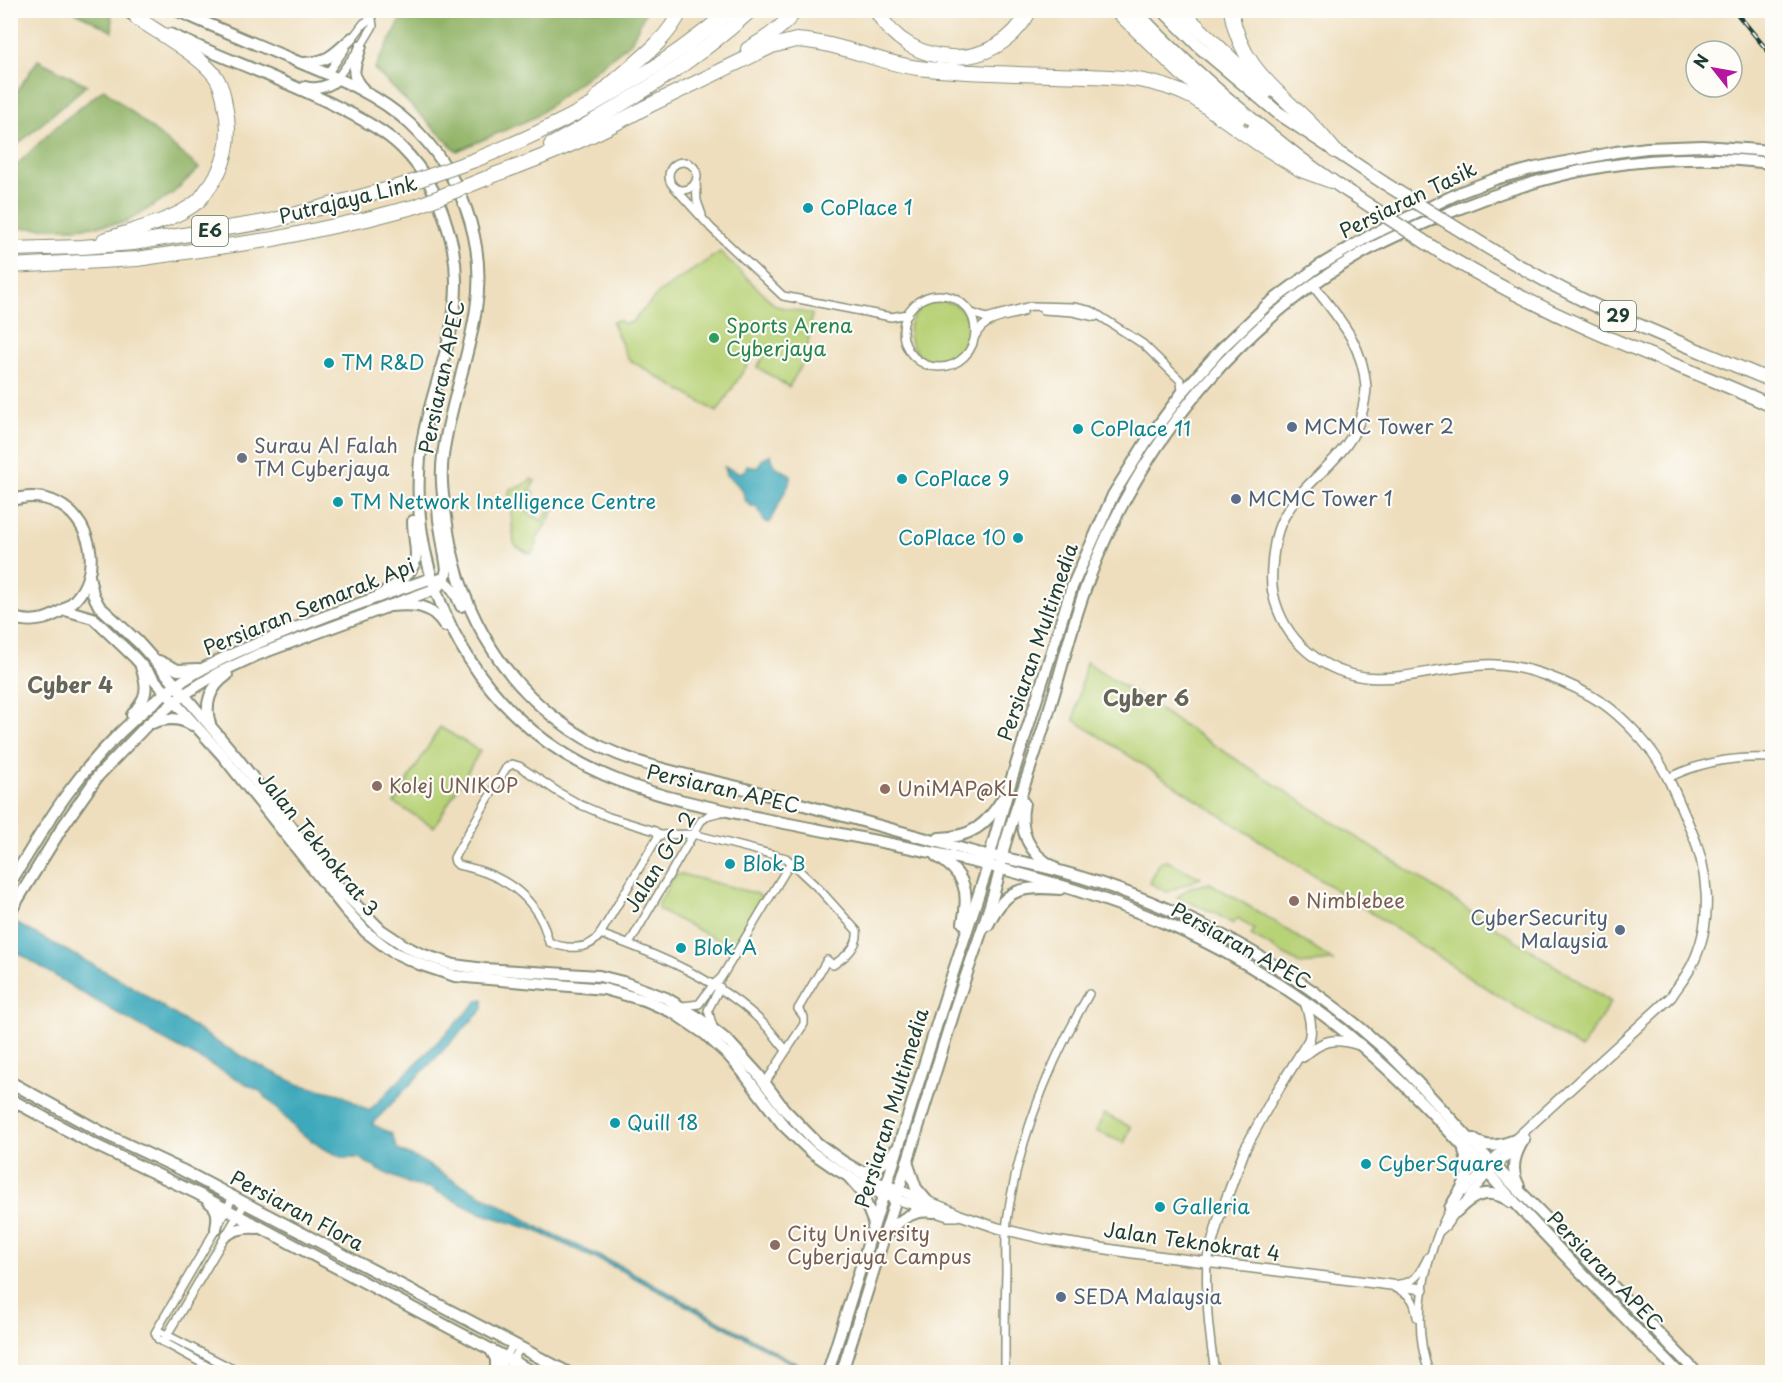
<svg xmlns="http://www.w3.org/2000/svg" width="1783" height="1383" font-family="'Playpen Sans',sans-serif">
<rect width="100%" height="100%" fill="#fdfcf7"/>
<filter id="ink" filterUnits="userSpaceOnUse"><feTurbulence type="fractalNoise" baseFrequency=".0167" numOctaves="2"/><feDisplacementMap in="SourceGraphic" scale="12" xChannelSelector="R" yChannelSelector="G"/><feConvolveMatrix kernelMatrix="1 2 1 2 8 2 1 2 1" color-interpolation-filters="sRGB"/></filter>
<filter id="wash" filterUnits="userSpaceOnUse"><feTurbulence type="fractalNoise" baseFrequency=".008" numOctaves="4" result="noise"/><feDisplacementMap in="SourceGraphic" scale="24" xChannelSelector="R" yChannelSelector="G"/><feGaussianBlur stdDeviation="1.35" result="paint"/><feColorMatrix in="noise" values="0 0 0 0 0 0 0 0 0 0 0 0 0 0 0 0 0 1.4 0 .05"/><feComposite in="paint" operator="in"/></filter>
<g filter="url(#wash)">
<rect width="100%" height="100%" fill="#eedebd"/>
<g fill="#b8d277" stroke="#6c8856" stroke-width="1.5">
<path d="M 720,252 L 776,306 L 812,314 L 806,357 L 789,387 L 757,367 L 764,356 L 756,351 L 717,412 L 628,359 L 612,322 L 619,320 L 625,324 L 632,322 L 660,292 Z"/>
<circle cx="940" cy="332" r="31"/>
<path d="M 531,479 L 535,481 L 530,490 L 534,493 L 526,506 L 529,508 L 527,512 L 542,521 L 551,506 L 555,508 L 535,542 L 537,545 L 531,554 L 517,547 L 514,543 L 509,492 L 510,489 L 524,485 Z"/>
<path d="M 1086,662 L 1611,1002 L 1581,1049 L 1074,720 Z"/>
<path d="M 440,727 L 480,751 L 434,827 L 394,803 Z"/>
<path d="M 1167,861 L 1201,878 L 1167,892 L 1150,883 L 1160,862 Z"/>
<path d="M 681,874 L 758,894 L 762,899 L 735,944 L 730,946 L 660,911 L 658,905 L 674,876 Z"/>
<path d="M 1210,883 L 1275,922 L 1333,961 L 1300,964 L 1251,935 L 1254,930 L 1238,918 L 1233,924 L 1215,913 L 1177,897 L 1191,887 Z"/>
<path d="M 1104,1114 L 1131,1127 L 1124,1143 L 1096,1131 Z"/>
</g>
<g fill="#92b468" stroke="#58784e" stroke-width="1.5">
<path d="M 74,11 L 109,11 L 111,12 L 113,32 Z"/>
<path d="M 406,11 L 406,10 L 646,11 L 631,42 L 535,117 L 457,151 L 374,69 Z"/>
<path d="M 38,60 L 87,85 L 11,150 L 11,100 Z"/>
<path d="M 104,89 L 199,168 L 172,194 L 125,223 L 76,228 L 11,228 L 11,170 L 58,125 Z"/>
</g>
<g fill="#3ca9bb" stroke="#2e7378" stroke-width="1.5">
<path d="M 771,454 L 773,465 L 791,475 L 791,480 L 769,523 L 764,521 L 756,506 L 751,506 L 745,500 L 743,492 L 737,484 L 726,475 L 724,467 L 740,473 L 745,470 L 747,465 L 757,468 L 762,460 Z"/>
<path d="M 10,920 L 123,981 L 220,1044 L 260,1066 L 300,1085 L 340,1094 L 369,1111 L 479,1000 L 483,999 L 483,1009 L 372,1124 L 392,1134 L 397,1148 L 402,1152 L 420,1160 L 451,1179 L 510,1210 L 541,1229 L 623,1267 L 657,1286 L 808,1370 L 808,1372 L 622,1271 L 534,1230 L 477,1212 L 430,1188 L 412,1185 L 379,1170 L 359,1158 L 344,1158 L 324,1149 L 299,1132 L 260,1091 L 157,1036 L 79,991 L 11,948 Z"/>
</g>
</g>
<g filter="url(#ink)">
<g fill="none" stroke-linecap="round" stroke-linejoin="round">
<g stroke="#868e78" stroke-width="10">
<g id="minor">
<path d="M 327,74 L 345,49"/>
<path d="M 337,78 L 361,46 L 373,26 L 372,19 L 364,23 L 351,40"/>
<circle cx="683" cy="176" r="14"/>
<path d="M 696,182 L 697,201 L 702,215"/>
<path d="M 674,187 L 711,228 L 783,296 L 891,317 L 908,314"/>
<circle cx="939" cy="331" r="36"/>
<path d="M 962,304 L 972,313 L 986,318 L 1031,306 L 1074,307 L 1092,311 L 1143,344 L 1181,381 L 1182,392"/>
<path d="M 1043,310 L 1073,312 L 1095,317"/>
<path d="M 976,335 C 984,318 1007,317 1023,312"/>
<path d="M 512,764 L 519,766 L 558,792 L 581,805 L 609,817 L 655,831 L 659,835 L 599,936 C 588,951 564,949 549,942 C 546,934 545,927 541,920 C 525,888 493,872 458,865 L 455,862 L 454,858 L 456,854 L 506,768 Z"/>
<path d="M 1668,778 C 1702,761 1735,756 1772,758"/>
<path d="M 659,835 L 693,834 L 786,858 L 820,890 L 857,931 C 859,947 845,957 833,965 L 827,960 L 798,1009 L 804,1017 L 804,1024 L 765,1083"/>
<path d="M 600,934 C 659,955 720,980 765,1025 C 773,1033 779,1042 786,1050"/>
<path d="M 629,944 L 701,821 L 709,815 L 721,812"/>
<path d="M 683,1006 L 699,1004 L 713,985 L 721,978 L 791,862"/>
<path d="M 713,1027 L 708,1010 L 720,987"/>
<path d="M 1464,1192 L 1484,1169"/>
<path d="M 1468,1198 L 1488,1174"/>
<path d="M 1439,1232 L 1446,1226 L 1457,1211"/>
<path d="M 1207,1261 C 1205,1298 1209,1336 1215,1372"/>
<path d="M 1399,1284 C 1416,1283 1421,1271 1428,1257"/>
<path d="M 1395,1288 C 1411,1294 1415,1301 1417,1317"/>
<path d="M 157,1330 L 239,1372"/>
<path d="M 163,1342 L 245,1203"/>
<path d="M 218,1372 L 158,1339 L 155,1333 L 216,1229 L 233,1197"/>
<path d="M 498,1372 L 513,1344"/>
<path d="M 506,1372 L 520,1348"/>
<path d="M 1005,1372 C 1005,1339 1005,1305 1006,1272 C 1006,1255 1005,1238 1007,1221 C 1018,1141 1049,1064 1089,994"/>
<path d="M 1429,1372 C 1413,1328 1421,1278 1438,1234 C 1442,1224 1446,1214 1453,1205"/>
</g>
</g>
<g stroke="#868e78" stroke-width="12">
<g id="tertiary">
<path d="M 1313,285 C 1338,317 1363,344 1366,387 C 1366,394 1364,402 1363,408 C 1353,457 1308,475 1285,515 C 1277,528 1275,542 1273,556 C 1272,569 1270,580 1273,593 C 1278,616 1290,637 1308,652 C 1365,699 1420,668 1483,665 C 1522,662 1572,683 1604,704 C 1621,716 1641,737 1653,753 C 1669,775 1678,801 1689,825 C 1709,869 1714,921 1692,965 C 1686,977 1678,986 1671,997 L 1487,1165"/>
<path d="M 1303,1057 C 1322,1040 1334,1037 1359,1045"/>
<path d="M 1491,1171 L 1518,1145"/>
<path d="M 899,1190 L 950,1210 L 960,1215 L 998,1228 L 1049,1240 L 1133,1253 L 1423,1289"/>
<path d="M 896,1199 L 948,1216 L 957,1216"/>
<path d="M 1207,1261 L 1219,1218 L 1245,1149 L 1271,1101 L 1309,1040 C 1313,1026 1309,1015 1305,1002"/>
</g>
</g>
<g stroke="#868e78" stroke-width="14">
<g id="secondary">
<path d="M 10,501 C 83,476 124,579 56,614 C 42,622 25,622 10,617"/>
<path d="M 89,576 L 93,594 L 99,606 L 138,642 L 163,670 L 238,759 L 342,891 L 381,930 L 405,946 L 421,954 L 454,965 L 484,969 L 599,976 L 623,982 L 666,998 L 696,1016 L 729,1042 L 758,1074 L 784,1109 L 817,1143 L 842,1161 L 859,1171 L 879,1183 L 899,1190"/>
<path d="M 65,610 L 93,618 L 135,658 L 222,755 L 344,908 L 366,932 L 391,951 L 419,964 L 455,976 L 604,989 L 647,1001 L 674,1013 L 705,1034 L 729,1056 L 742,1071 L 783,1125 L 810,1151 L 836,1169 L 870,1189 L 896,1199"/>
<path d="M 159,661 L 178,670 L 198,669"/>
<path d="M 132,715 C 147,698 149,688 141,667"/>
<path d="M 152,723 C 165,718 179,717 192,725"/>
<path d="M 210,724 C 204,704 210,687 227,675"/>
<path d="M 10,883 C 29,853 46,823 67,794 C 97,753 140,709 184,680 C 213,661 246,648 278,635 C 329,614 380,596 432,578"/>
<path d="M 10,912 L 63,826 L 98,776 L 147,725 L 183,695 L 218,673 L 257,655 L 435,589"/>
<path d="M 10,1082 L 103,1133 L 182,1170 L 567,1372"/>
<path d="M 10,1099 L 89,1142 L 198,1194 L 533,1372"/>
<path d="M 209,1202 C 219,1209 218,1218 216,1229"/>
<path d="M 227,1235 C 236,1228 247,1227 258,1228"/>
<path d="M 491,1350 L 496,1359 L 496,1372"/>
</g>
</g>
<g stroke="#868e78" stroke-width="14">
<g id="primary">
<path d="M 125,10 L 143,21"/>
<path d="M 176,10 C 212,26 248,41 284,56 C 327,74 375,91 410,124 C 460,171 487,240 476,309 C 469,359 449,406 443,456 C 440,477 443,497 446,517 C 456,603 498,680 570,729 C 624,766 688,774 750,790 C 827,811 904,832 981,854 C 1129,878 1270,946 1381,1046 C 1420,1082 1453,1123 1490,1161 C 1559,1231 1628,1301 1696,1372"/>
<path d="M 170,34 C 225,59 282,79 336,106 C 359,118 384,130 402,148 C 423,169 439,197 447,226 C 453,244 456,262 456,281 C 457,341 426,399 420,458 C 411,553 446,647 514,714 C 584,783 667,798 760,818 C 822,831 886,842 948,856 C 1025,873 1101,895 1174,927 C 1239,956 1311,1001 1364,1048 C 1421,1097 1470,1155 1522,1210 C 1573,1265 1626,1319 1678,1372"/>
<path d="M 361,46 C 356,65 348,74 363,89"/>
<path d="M 304,63 C 329,62 334,54 352,38"/>
<path d="M 305,87 C 315,90 330,87 337,78"/>
<path d="M 440,579 C 452,584 456,594 461,606"/>
<path d="M 435,589 L 444,581 L 447,569 L 439,520 L 438,507"/>
<path d="M 378,597 C 393,586 415,575 416,555 C 416,544 413,532 413,521"/>
<path d="M 389,606 C 413,604 431,603 445,626"/>
<path d="M 1024,803 C 1018,831 1029,854 1054,867"/>
<path d="M 939,838 C 971,837 986,826 1003,798"/>
<path d="M 936,856 C 965,873 970,891 963,923"/>
<path d="M 988,925 C 1005,888 1022,886 1060,889"/>
<path d="M 1473,1139 C 1487,1149 1500,1146 1515,1140"/>
<path d="M 907,1162 L 916,1188 L 927,1201"/>
<path d="M 859,1171 C 874,1173 886,1162 895,1150"/>
<path d="M 848,1176 L 861,1191 L 874,1224"/>
<path d="M 1519,1186 C 1510,1170 1514,1155 1524,1139"/>
<path d="M 1450,1208 C 1463,1184 1473,1180 1464,1150"/>
<path d="M 1456,1212 C 1473,1194 1489,1187 1511,1202"/>
<path d="M 888,1234 C 899,1219 915,1209 934,1212"/>
<path d="M 828,1372 L 951,979 L 986,872 L 992,847 L 1010,784 L 1072,587 L 1113,495 L 1146,442 L 1182,393 L 1222,348 L 1267,305 L 1319,266 L 1371,235 L 1461,192 L 1495,179 L 1535,168 L 1616,152 L 1647,148 L 1703,146 L 1772,151"/>
<path d="M 842,1372 C 879,1253 916,1134 953,1015 C 967,969 986,924 998,878 C 1001,867 1002,855 1005,844 C 1019,798 1036,753 1050,707 C 1065,658 1076,608 1096,561 C 1148,434 1244,320 1364,252 C 1389,238 1415,227 1441,216 C 1550,169 1654,149 1772,163"/>
</g>
</g>
<g stroke="#868e78" stroke-width="15">
<g id="trunk">
<path d="M 1134,10 C 1170,48 1208,83 1248,116 C 1283,145 1316,172 1355,196"/>
<path d="M 1163,10 L 1201,48 L 1277,112 L 1384,183"/>
<path d="M 1471,237 C 1507,260 1545,281 1583,300 C 1645,330 1709,354 1772,381"/>
<path d="M 1440,252 C 1489,281 1539,307 1591,330 C 1651,357 1713,378 1772,406"/>
</g>
</g>
<g stroke="#868e78" stroke-width="16">
<g id="motorway">
<path d="M 876,10 C 910,72 997,74 1030,10"/>
<path d="M 1116,10 L 1180,72 L 1238,119"/>
<path d="M 1180,10 L 1266,92"/>
<path d="M 1231,10 C 1240,67 1276,89 1313,126 C 1321,134 1328,143 1335,151"/>
<path d="M 748,49 C 766,39 783,27 796,10"/>
<path d="M 596,99 C 623,69 663,49 681,10"/>
<path d="M 642,109 L 772,46 L 796,40 L 807,41 C 845,45 880,63 918,68 C 963,73 1010,74 1056,75 C 1107,77 1147,74 1194,98 L 1259,144 L 1301,170 L 1331,181"/>
<path d="M 1254,130 L 1281,145"/>
<path d="M 551,145 C 621,106 691,65 751,10"/>
<path d="M 475,160 C 568,123 654,75 731,10"/>
<path d="M 491,176 C 545,157 597,135 648,106"/>
<path d="M 104,240 C 134,230 173,221 197,202 C 201,199 203,195 206,191 C 227,166 232,137 225,105 C 224,97 221,86 217,79 C 206,59 157,32 137,18"/>
<path d="M 10,249 L 82,247 L 133,243 L 271,221 L 404,185"/>
<path d="M 10,266 L 137,259 L 274,239 L 367,219 L 417,206"/>
</g>
</g>
<use href="#minor" stroke="#fff" stroke-width="7"/>
<use href="#tertiary" stroke="#fff" stroke-width="9"/>
<use href="#secondary" stroke="#fff" stroke-width="10"/>
<use href="#primary" stroke="#fff" stroke-width="10"/>
<use href="#trunk" stroke="#fff" stroke-width="12"/>
<use href="#motorway" stroke="#fff" stroke-width="14"/>
<g stroke="#1f3d34" stroke-width="4.5">
<path id="rail" d="M 1734,10 L 1772,56"/>
</g>
<use href="#rail" stroke="#fdfcf7" stroke-width="2" stroke-dasharray="7" stroke-linecap="butt"/>
<g stroke="#868e78" stroke-width="15" stroke-linecap="butt">
<g id="trunk-bridge">
<path d="M 1384,183 L 1471,237"/>
<path d="M 1355,196 L 1440,252"/>
</g>
</g>
<g stroke="#868e78" stroke-width="16" stroke-linecap="butt">
<g id="motorway-bridge">
<path d="M 404,185 L 475,160"/>
<path d="M 417,206 L 487,178"/>
</g>
</g>
<use href="#trunk-bridge" stroke="#fff" stroke-width="12"/>
<use href="#motorway-bridge" stroke="#fff" stroke-width="14"/>
</g>
</g>
<g fill="#0f9aa8" stroke="#fdfcf7" stroke-width="2">
<circle cx="808" cy="208" r="6"/>
<circle cx="329" cy="363" r="6"/>
<circle cx="1078" cy="429" r="6"/>
<circle cx="902" cy="479" r="6"/>
<circle cx="338" cy="502" r="6"/>
<circle cx="1018" cy="538" r="6"/>
<circle cx="730" cy="864" r="6"/>
<circle cx="681" cy="948" r="6"/>
<circle cx="615" cy="1123" r="6"/>
<circle cx="1366" cy="1164" r="6"/>
<circle cx="1160" cy="1207" r="6"/>
</g>
<circle fill="#2e9e5b" stroke="#fdfcf7" stroke-width="2" cx="714" cy="338" r="6"/>
<g fill="#5c6f8a" stroke="#fdfcf7" stroke-width="2">
<circle cx="1292" cy="427" r="6"/>
<circle cx="1236" cy="499" r="6"/>
<circle cx="1620" cy="930" r="6"/>
<circle cx="1061" cy="1297" r="6"/>
</g>
<circle fill="#6b7280" stroke="#fdfcf7" stroke-width="2" cx="242" cy="458" r="6"/>
<g fill="#8d6e63" stroke="#fdfcf7" stroke-width="2">
<circle cx="377" cy="786" r="6"/>
<circle cx="885" cy="789" r="6"/>
<circle cx="1294" cy="901" r="6"/>
<circle cx="775" cy="1245" r="6"/>
</g>
<g text-anchor="middle" stroke-width="4.5" stroke-linejoin="round" paint-order="stroke">
<g fill="#fdfcf7" stroke="#62766e" stroke-width="1.5">
<rect x="192" y="216" width="36" height="30" rx="4.5"/>
<rect x="1600" y="301" width="36" height="30" rx="4.5"/>
</g>
<g font-size="18" font-weight="bold" fill="#1f3d34">
<text x="210" y="237">E6</text>
<text x="1618" y="322">29</text>
</g>
<g font-size="20" fill="#1f3d34" stroke="#fdfcf7">
<text transform="translate(348 200) rotate(-14)" y="7">Putrajaya Link</text>
<text transform="translate(1408 200) rotate(-26)" y="7">Persiaran Tasik</text>
<text transform="translate(442 377) rotate(-78)" y="7">Persiaran APEC</text>
<text transform="translate(309 607) rotate(-22)" y="7">Persiaran Semarak Api</text>
<text transform="translate(1038 642) rotate(-71)" y="7">Persiaran Multimedia</text>
<text transform="translate(723 789) rotate(13)" y="7">Persiaran APEC</text>
<text transform="translate(318 844) rotate(51)" y="7">Jalan Teknokrat 3</text>
<text transform="translate(660 862) rotate(-58)" y="7">Jalan GC 2</text>
<text transform="translate(1241 946) rotate(29)" y="7">Persiaran APEC</text>
<text transform="translate(892 1108) rotate(-73)" y="7">Persiaran Multimedia</text>
<text transform="translate(297 1211) rotate(28)" y="7">Persiaran Flora</text>
<text transform="translate(1192 1242) rotate(8)" y="7">Jalan Teknokrat 4</text>
<text transform="translate(1605 1271) rotate(46)" y="7">Persiaran APEC</text>
</g>
<g font-size="20" fill="#0d838f" stroke="#fdfcf7" text-anchor="start">
<text x="820" y="215">CoPlace 1</text>
<text x="341" y="370">TM R&amp;D</text>
<text x="1090" y="436">CoPlace 11</text>
<text x="914" y="486">CoPlace 9</text>
<text x="350" y="509">TM Network Intelligence Centre</text>
<text x="1006" y="545" text-anchor="end">CoPlace 10</text>
<text x="742" y="871">Blok B</text>
<text x="693" y="955">Blok A</text>
<text x="627" y="1130">Quill 18</text>
<text x="1378" y="1171">CyberSquare</text>
<text x="1172" y="1214">Galleria</text>
</g>
<g font-size="20" fill="#27864d" stroke="#fdfcf7" text-anchor="start">
<text x="726" y="333">Sports Arena<tspan x="726" dy="23">Cyberjaya</tspan></text>
</g>
<g font-size="20" fill="#4e5e75" stroke="#fdfcf7" text-anchor="start">
<text x="1304" y="434">MCMC Tower 2</text>
<text x="1248" y="506">MCMC Tower 1</text>
<text x="1608" y="925" text-anchor="end">CyberSecurity<tspan x="1608" dy="23">Malaysia</tspan></text>
<text x="1073" y="1304">SEDA Malaysia</text>
</g>
<g font-size="20" fill="#5b616d" stroke="#fdfcf7" text-anchor="start">
<text x="254" y="453">Surau Al Falah<tspan x="254" dy="23">TM Cyberjaya</tspan></text>
</g>
<g font-size="20" fill="#785e54" stroke="#fdfcf7" text-anchor="start">
<text x="389" y="793">Kolej UNIKOP</text>
<text x="897" y="796">UniMAP@KL</text>
<text x="1306" y="908">Nimblebee</text>
<text x="787" y="1241">City University<tspan x="787" dy="23">Cyberjaya Campus</tspan></text>
</g>
<g font-size="22" font-weight="bold" fill="#676559" stroke="#fdfcf7">
<text x="70" y="693">Cyber 4</text>
<text x="1146" y="706">Cyber 6</text>
</g>
</g>
<rect width="1783" height="1383" fill="none" stroke="#fdfcf7" stroke-width="36"/>
<g transform="translate(1714 69) rotate(301)"><circle r="28" fill="#fdfcf7" stroke="#a4b0a9" stroke-width="1.5"/>
<path d="M0-4.5L10 22L0 15L-10 22Z" fill="#b5179e"/>
<text y="-9" font-size="16" font-weight="bold" text-anchor="middle" fill="#1f3d34">N</text>
</g>
</svg>
